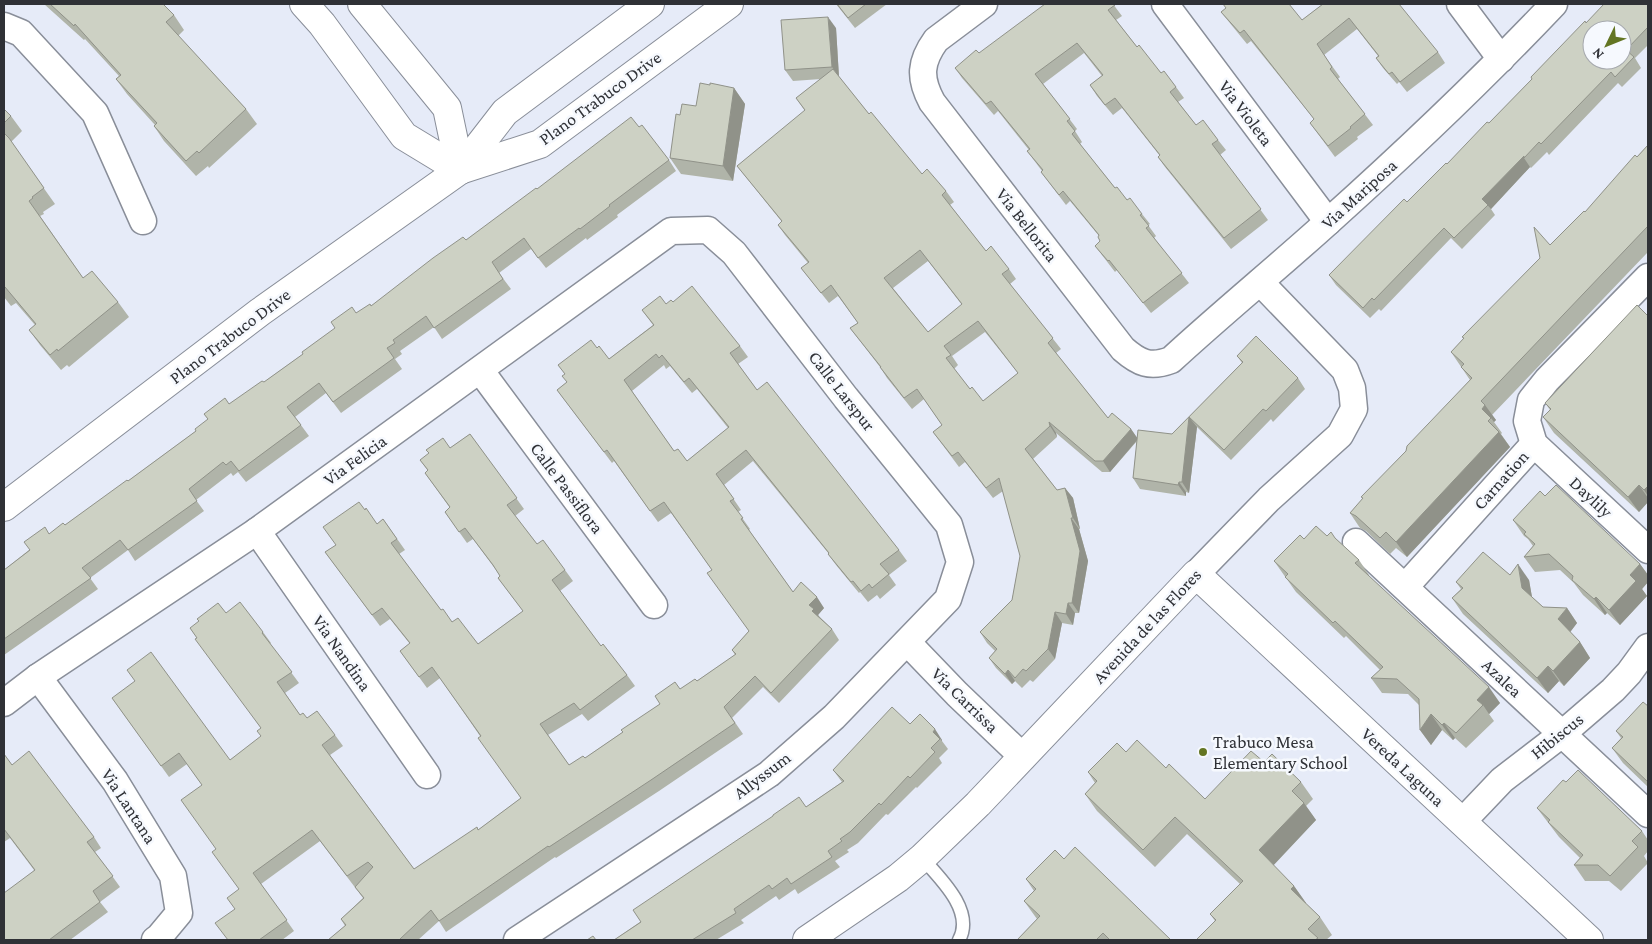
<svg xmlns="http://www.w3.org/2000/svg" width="1652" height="944" font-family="'Crimson Pro',serif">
<rect width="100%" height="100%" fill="#e6ebf8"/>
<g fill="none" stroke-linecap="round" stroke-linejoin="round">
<g stroke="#898e99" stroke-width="15">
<path id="service" d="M 922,858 C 940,878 975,911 959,940"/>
</g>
<g stroke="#898e99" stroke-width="29">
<g id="minor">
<path d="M 984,4 L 936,40 C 920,62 919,78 932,102 L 1123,349 C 1139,363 1150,368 1171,360 C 1222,313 1276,269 1328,222 C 1406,152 1482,80 1554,4"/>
<path d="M 1165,4 L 1328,222"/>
<path d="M 1460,4 L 1501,59"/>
<path d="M 4,26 L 21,33 L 95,113 L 143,221"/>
<path d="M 1648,277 L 1547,380 L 1531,400 L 1527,421 L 1534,444 L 1648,550"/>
<path d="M 480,370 L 654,605"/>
<path d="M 257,531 L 427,775"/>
<path d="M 1356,542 L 1648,814"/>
<path d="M 1196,574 L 1269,499 L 1340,435 L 1354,409 L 1352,388 L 1345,370 L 1260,282"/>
<path d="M 1405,587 L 1534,444"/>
<path d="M 907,642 L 957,694 L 1023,757"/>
<path d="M 38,677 L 115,781 L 173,876 L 179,913 L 159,937 L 155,940"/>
<path d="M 4,703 L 38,677 L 257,531 L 671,231 L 708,230 L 734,253 L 846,398 L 949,525 L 960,562 L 948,599 L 834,717 L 769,774 L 517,940"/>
<path d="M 1462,822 L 1502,780 L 1562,734 L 1613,690 L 1629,673 L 1648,647"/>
</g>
</g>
<g stroke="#898e99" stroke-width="30">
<g id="tertiary">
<path d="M 304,4 L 322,24 L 404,136 L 460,170"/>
<path d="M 362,4 L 447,108 L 460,170"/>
<path d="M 807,940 L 898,878 L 922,858 L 978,804 L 1196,574 L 1589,940"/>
</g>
</g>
<g stroke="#898e99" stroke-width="30">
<g id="secondary">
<path d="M 460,170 L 540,144 L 729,4"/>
<path d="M 4,507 L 260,312 L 460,170 L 505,112 L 650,4"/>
</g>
</g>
<use href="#service" stroke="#fff" stroke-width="12"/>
<use href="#minor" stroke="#fff" stroke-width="26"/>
<use href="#tertiary" stroke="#fff" stroke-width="28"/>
<use href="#secondary" stroke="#fff" stroke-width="28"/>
</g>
<g fill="#b0b4a9" fill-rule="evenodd">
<path d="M 44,4 L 163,4 L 174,15 L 184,30 L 178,36 L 246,109 L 257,124 L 209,168 L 208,166 L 196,176 L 164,141 L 154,126 L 155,125 L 127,94 L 116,79 L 119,76 L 85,39 L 84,40 Z"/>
<path d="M 836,4 L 887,4 L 855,28 Z"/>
<path d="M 1113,4 L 1122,16 L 1116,20 L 1137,47 L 1161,73 L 1176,87 L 1184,98 L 1178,102 L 1196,125 L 1218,140 L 1226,150 L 1220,155 L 1268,220 L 1231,249 L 1165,167 L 1158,157 L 1160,156 L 1122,108 L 1113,115 L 1097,96 L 1090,85 L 1102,76 L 1084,53 L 1043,84 L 1077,129 L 1075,131 L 1082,142 L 1080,144 L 1115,188 L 1142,214 L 1150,224 L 1148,225 L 1156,236 L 1154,238 L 1189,283 L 1151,313 L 1117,270 L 1115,272 L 1095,246 L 1100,241 L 1099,236 L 1070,201 L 1066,205 L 1041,172 L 1042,171 L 1027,151 L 1029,150 L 998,111 L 994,115 L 962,78 L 955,68 L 979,53 Z"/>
<path d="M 1323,4 L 1438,52 L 1445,63 L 1407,92 L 1399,82 L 1397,84 L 1383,68 L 1376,58 L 1378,56 L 1357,29 L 1324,55 L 1340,77 L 1338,79 L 1373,125 L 1357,137 L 1358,139 L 1335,157 L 1310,123 L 1314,119 L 1251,41 L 1247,44 L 1229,22 L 1221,12 L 1226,8 L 1302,20 Z"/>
<path d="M 1648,4 L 1648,45 L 1635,58 L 1641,68 L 1622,87 L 1618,83 L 1549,155 L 1547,152 L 1531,168 L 1530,167 L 1491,209 L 1495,215 L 1462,249 L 1451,238 L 1381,311 L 1379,309 L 1370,318 L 1336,285 L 1329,275 L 1447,164 L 1489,123 L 1532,79 L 1531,77 L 1586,23 Z"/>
<path d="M 836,28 L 839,77 L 869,114 L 922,174 L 946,191 L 954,202 L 950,205 L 986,251 L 1009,269 L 1016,279 L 1010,284 L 1061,349 L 1056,353 L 1108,418 L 1131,429 L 1137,438 L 1172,434 L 1242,363 L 1237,356 L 1298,378 L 1305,389 L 1273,422 L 1271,419 L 1231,460 L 1197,427 L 1189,493 L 1186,492 L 1186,496 L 1140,489 L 1133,478 L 1137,441 L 1110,472 L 1102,472 L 1056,433 L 1057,437 L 1033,459 L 1057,490 L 1065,488 L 1073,498 L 1080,529 L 1079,529 L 1088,561 L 1079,613 L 1075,613 L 1073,625 L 1062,623 L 1055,659 L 1033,682 L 1030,680 L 1022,688 L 1015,681 L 1012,684 L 996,668 L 989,658 L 995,651 L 987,643 L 980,632 L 1012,600 L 1020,556 L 1003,491 L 993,498 L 965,462 L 959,467 L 933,432 L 942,425 L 924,399 L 912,409 L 887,378 L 880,367 L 850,328 L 858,323 L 838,296 L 829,303 L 801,268 L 808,263 L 785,235 L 778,225 L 782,222 L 745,176 L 737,166 L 805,111 L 796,98 L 821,79 L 793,81 L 785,70 ZM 928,261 L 962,305 L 928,332 L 893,288 ZM 985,332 L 1018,373 L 983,401 L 970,389 L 954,369 L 958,365 L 952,356 Z"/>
<path d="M 734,88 L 745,104 L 733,181 L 681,174 L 670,158 L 680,115 L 696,106 Z"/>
<path d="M 4,109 L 11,116 L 22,131 L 11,142 L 55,204 L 43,212 L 44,214 L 40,216 L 83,278 L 118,302 L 129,317 L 69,367 L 67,365 L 61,370 L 40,345 L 29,330 L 35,325 L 16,303 L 11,306 L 4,297 Z"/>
<path d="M 639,127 L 669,160 L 676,171 L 617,215 L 618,217 L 587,240 L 586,238 L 546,268 L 531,249 L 499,273 L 511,289 L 442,339 L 434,327 L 400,351 L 402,354 L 395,359 L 402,369 L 341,413 L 326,393 L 295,417 L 309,436 L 246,482 L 238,472 L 233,476 L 231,473 L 196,500 L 204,511 L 135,561 L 128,550 L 90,578 L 98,589 L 4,655 L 4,570 L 49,534 L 65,525 L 128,481 L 196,431 L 208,419 L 204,414 L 229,404 L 264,382 L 303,354 L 356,313 L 371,306 L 466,240 L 537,189 Z"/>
<path d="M 1648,145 L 1648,252 L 1492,415 L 1496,420 L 1494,422 L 1502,433 L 1501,434 L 1510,447 L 1407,557 L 1396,548 L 1390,554 L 1366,531 L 1360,528 L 1350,513 L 1470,380 L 1451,352 L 1540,258 L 1550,245 L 1585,212 Z"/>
<path d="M 673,302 L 740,346 L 748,357 L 738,364 L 757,390 L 899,550 L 907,561 L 889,575 L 896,585 L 880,599 L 877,595 L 868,602 L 860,592 L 859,593 L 836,565 L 828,554 L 829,554 L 753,461 L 724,485 L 741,510 L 738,512 L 750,529 L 749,530 L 793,592 L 824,608 L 818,615 L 832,629 L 839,640 L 779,703 L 763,687 L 732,718 L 743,734 L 659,791 L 556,858 L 555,857 L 446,932 L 439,921 L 418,940 L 328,940 L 345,926 L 341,919 L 363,898 L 320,841 L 261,884 L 294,931 L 282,940 L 227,940 L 239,889 L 216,849 L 202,785 L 187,764 L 169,777 L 112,698 L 230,760 L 261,737 L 261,728 L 190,628 L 226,613 L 263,632 L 271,643 L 270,644 L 299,683 L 285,693 L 300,715 L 307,718 L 335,735 L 343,746 L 330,755 L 414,869 L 478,830 L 521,798 L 480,736 L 440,678 L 427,688 L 400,651 L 410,644 L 390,619 L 380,626 L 325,552 L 336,545 L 365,510 L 377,524 L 383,519 L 405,550 L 399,554 L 441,610 L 452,622 L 478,644 L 523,611 L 498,578 L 500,576 L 496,570 L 473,539 L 467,543 L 445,512 L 450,508 L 425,473 L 428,471 L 420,460 L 450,448 L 470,434 L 524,509 L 515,516 L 537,544 L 565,570 L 573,581 L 560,591 L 601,646 L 627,675 L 635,686 L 588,721 L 582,714 L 548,735 L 569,765 L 585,758 L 623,732 L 680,689 L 697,681 L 735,655 L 732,650 L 749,631 L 712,570 L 671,513 L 658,522 L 614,461 L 612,463 L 557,390 L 567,382 L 565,374 L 558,365 L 597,348 L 609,359 L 653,325 L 642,310 ZM 664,365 L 666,369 L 670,366 L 692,393 L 697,389 L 728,428 L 687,461 L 674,451 L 632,391 Z"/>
<path d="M 1648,316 L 1648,502 L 1639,512 L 1554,433 L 1543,417 L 1550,410 L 1545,403 Z"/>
<path d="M 1545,496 L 1640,564 L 1648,575 L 1648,582 L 1642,589 L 1647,596 L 1620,625 L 1607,613 L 1605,615 L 1583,595 L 1574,583 L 1560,570 L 1535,572 L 1524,557 L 1533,546 L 1528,539 L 1524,536 L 1513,520 Z"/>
<path d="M 1327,536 L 1336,539 L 1359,560 L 1369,575 L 1369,576 L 1500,703 L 1489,714 L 1494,721 L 1466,748 L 1455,738 L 1453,740 L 1442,730 L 1431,745 L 1420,730 L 1419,705 L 1408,694 L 1382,693 L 1371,678 L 1380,670 L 1346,636 L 1344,638 L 1296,592 L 1274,561 L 1304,539 Z"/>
<path d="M 1510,575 L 1529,580 L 1532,597 L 1543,607 L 1567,608 L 1577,623 L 1570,632 L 1580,642 L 1590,658 L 1564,686 L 1559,681 L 1548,693 L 1463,614 L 1452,598 L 1461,589 L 1456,582 Z"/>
<path d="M 1648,706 L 1648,787 L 1623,763 L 1612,748 L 1621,738 L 1616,731 Z"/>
<path d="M 910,724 L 942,740 L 942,741 L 948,749 L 939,758 L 942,763 L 917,788 L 916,787 L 888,815 L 886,814 L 858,843 L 847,850 L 849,852 L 835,861 L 840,867 L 798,894 L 795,889 L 779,900 L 776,896 L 741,920 L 744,923 L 716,940 L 614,940 L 842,782 L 833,770 Z"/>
<path d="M 1126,752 L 1166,768 L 1205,799 L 1264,762 L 1301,782 L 1313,799 L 1306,806 L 1316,820 L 1273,865 L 1294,886 L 1306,903 L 1306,904 L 1320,917 L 1332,935 L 1326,940 L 1196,940 L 1215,921 L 1210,914 L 1240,884 L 1187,834 L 1155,867 L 1097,811 L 1085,794 L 1095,783 L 1088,772 Z"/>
<path d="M 4,754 L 12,765 L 94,837 L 101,848 L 95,852 L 120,887 L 100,902 L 108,912 L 70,940 L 4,940 L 34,870 L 10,838 L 4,842 Z"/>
<path d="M 1566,782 L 1642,831 L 1648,840 L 1648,851 L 1644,856 L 1648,863 L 1621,891 L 1609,881 L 1585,881 L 1574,865 L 1580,858 L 1559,837 L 1537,808 Z"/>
<path d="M 1064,859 L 1171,940 L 1017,940 L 1037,919 L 1024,901 L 1034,891 L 1026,879 Z"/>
</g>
<g fill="#909289">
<path d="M 828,17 L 836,28 L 839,77 L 832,67 Z"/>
<path d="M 734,88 L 745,104 L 733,181 L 723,166 Z"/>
<path d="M 1524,156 L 1524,158 L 1530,167 L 1491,209 L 1482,199 Z"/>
<path d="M 1485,405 L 1496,420 L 1494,422 L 1491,418 L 1482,409 Z"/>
<path d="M 1189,417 L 1197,427 L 1189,493 L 1182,482 Z"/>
<path d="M 1049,422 L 1056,433 L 1057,437 L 1050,426 Z"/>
<path d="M 1131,429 L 1138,439 L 1110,472 L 1103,461 Z"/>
<path d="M 1499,432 L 1510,447 L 1407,557 L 1396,542 Z"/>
<path d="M 1179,482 L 1186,492 L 1186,496 L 1178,485 Z"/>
<path d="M 1639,485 L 1648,498 L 1648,502 L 1639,512 L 1628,497 Z"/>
<path d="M 1648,486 L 1648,496 L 1644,490 Z"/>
<path d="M 1065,488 L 1073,498 L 1080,529 L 1073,518 Z"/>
<path d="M 1071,518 L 1079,529 L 1088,561 L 1079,613 L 1072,603 Z"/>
<path d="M 1518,564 L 1529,580 L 1533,603 L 1522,588 Z"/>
<path d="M 1640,564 L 1648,575 L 1648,582 L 1642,589 L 1647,596 L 1620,625 L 1609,610 L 1630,575 Z"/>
<path d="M 817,597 L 824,608 L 818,615 L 821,620 L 812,611 L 809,605 Z"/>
<path d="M 1596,597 L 1607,613 L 1605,615 L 1594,599 Z"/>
<path d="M 1068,603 L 1075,613 L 1073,625 L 1066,614 Z"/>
<path d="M 1567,608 L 1577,623 L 1568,635 L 1558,619 Z"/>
<path d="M 1055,612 L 1062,623 L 1055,659 L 1048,649 Z"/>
<path d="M 1580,642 L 1590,658 L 1564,686 L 1553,671 Z"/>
<path d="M 1548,666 L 1559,681 L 1548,693 L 1537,678 Z"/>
<path d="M 1008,670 L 1015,681 L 1012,684 L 1005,674 Z"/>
<path d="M 1489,687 L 1500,703 L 1489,714 L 1483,705 L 1477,700 Z"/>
<path d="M 1431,714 L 1442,730 L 1431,745 L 1420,730 Z"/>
<path d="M 1444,723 L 1455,738 L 1453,740 L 1442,725 Z"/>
<path d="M 935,729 L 942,740 L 942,741 L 933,732 Z"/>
<path d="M 1304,803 L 1316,820 L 1271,868 L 1259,850 Z"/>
<path d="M 1294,886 L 1306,903 L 1304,906 L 1291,889 Z"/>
</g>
<g fill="#cdd1c4" stroke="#909289" fill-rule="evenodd">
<path d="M 50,4 L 163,4 L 174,15 L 166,22 L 246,109 L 199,153 L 197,151 L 186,161 L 154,126 L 157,123 L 116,79 L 121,75 L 75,24 L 74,26 Z"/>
<path d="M 837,4 L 866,4 L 848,18 Z"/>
<path d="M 1045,4 L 1113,4 L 1115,5 L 1108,10 L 1137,47 L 1139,45 L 1161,73 L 1164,71 L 1176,87 L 1170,92 L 1196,125 L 1203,120 L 1218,140 L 1212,144 L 1261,209 L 1224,238 L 1158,157 L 1160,155 L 1115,98 L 1105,105 L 1090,85 L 1103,75 L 1077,43 L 1035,74 L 1070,119 L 1067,121 L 1075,131 L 1072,134 L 1115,188 L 1117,187 L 1127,200 L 1130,198 L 1142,214 L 1140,215 L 1149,226 L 1146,228 L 1182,273 L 1143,303 L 1109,260 L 1108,261 L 1095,246 L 1100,241 L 1098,237 L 1099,235 L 1063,191 L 1059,195 L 1041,172 L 1043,170 L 1027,151 L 1030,149 L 991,101 L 986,104 L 955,68 L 976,50 L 979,53 Z"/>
<path d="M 1223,4 L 1289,4 L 1302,20 L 1323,4 L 1399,4 L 1438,52 L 1400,82 L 1392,72 L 1389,74 L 1376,58 L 1379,56 L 1349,18 L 1317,44 L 1332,67 L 1330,69 L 1365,114 L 1350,127 L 1351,128 L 1328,146 L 1310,123 L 1314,119 L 1244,30 L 1240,33 L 1221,12 L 1226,8 Z"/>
<path d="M 1604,4 L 1648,4 L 1648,27 L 1626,50 L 1634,57 L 1615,77 L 1611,72 L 1541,144 L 1539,142 L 1524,158 L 1524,156 L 1482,199 L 1488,205 L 1454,238 L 1444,228 L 1374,300 L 1372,298 L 1363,308 L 1329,275 L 1404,199 L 1407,202 L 1446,163 L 1447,164 L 1487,122 L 1489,123 L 1532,79 L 1531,77 L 1585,21 L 1586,23 ZM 1592,30 L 1622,30 L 1622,60 L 1592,60 Z"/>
<path d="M 828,17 L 832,67 L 785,70 L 781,20 Z"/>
<path d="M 833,69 L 869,114 L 871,112 L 922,174 L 927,169 L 946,191 L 942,195 L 986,251 L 991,246 L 1009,269 L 1002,274 L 1053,338 L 1048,343 L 1108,418 L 1112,413 L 1131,429 L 1103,461 L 1095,461 L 1049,422 L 1050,426 L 1025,449 L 1057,490 L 1065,488 L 1073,518 L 1071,518 L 1080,551 L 1072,603 L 1068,603 L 1066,614 L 1055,612 L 1048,649 L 1026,671 L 1023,669 L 1015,678 L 1008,670 L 1005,674 L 989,658 L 997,649 L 980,632 L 1012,600 L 1020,556 L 999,478 L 986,488 L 958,452 L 952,456 L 933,432 L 942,425 L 917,389 L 904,398 L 880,367 L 881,367 L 850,328 L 858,323 L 831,285 L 821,293 L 801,268 L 809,262 L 778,225 L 782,221 L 737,166 L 805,110 L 796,98 ZM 920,250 L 962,304 L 928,332 L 884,278 ZM 978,321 L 1018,373 L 983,401 L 972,387 L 970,389 L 946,358 L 951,355 L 944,346 Z"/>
<path d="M 700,83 L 710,85 L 710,83 L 734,88 L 723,166 L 670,158 L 676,114 L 680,115 L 682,104 L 696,106 Z"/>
<path d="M 4,109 L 11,116 L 4,123 Z"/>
<path d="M 631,117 L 639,127 L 642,125 L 669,160 L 609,205 L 610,206 L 580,229 L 579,228 L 538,258 L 524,238 L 492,262 L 503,279 L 434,328 L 426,316 L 393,340 L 395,343 L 387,348 L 394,358 L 333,402 L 319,383 L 287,407 L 301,425 L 239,471 L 231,461 L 226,465 L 223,462 L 189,489 L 197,501 L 128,550 L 120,540 L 82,568 L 91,578 L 4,639 L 4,570 L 30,550 L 24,542 L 45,527 L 49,534 L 63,523 L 65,525 L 127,480 L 128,481 L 196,431 L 195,429 L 208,419 L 204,414 L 225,398 L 229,404 L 262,381 L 264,382 L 303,354 L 302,352 L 335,328 L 331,322 L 352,307 L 356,313 L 370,304 L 371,306 L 433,258 L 463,237 L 466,240 L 536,188 L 537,189 Z"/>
<path d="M 4,133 L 9,138 L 44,188 L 32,197 L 33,198 L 29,201 L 83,278 L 92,271 L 118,302 L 58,351 L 57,349 L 50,355 L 29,330 L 36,324 L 5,287 L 4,288 Z"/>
<path d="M 1648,145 L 1648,226 L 1481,401 L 1485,405 L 1482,409 L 1491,418 L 1488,421 L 1499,432 L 1396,542 L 1386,532 L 1380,538 L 1356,516 L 1350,513 L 1363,498 L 1361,497 L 1406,451 L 1407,446 L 1472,378 L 1461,367 L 1464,364 L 1451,352 L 1464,338 L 1462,337 L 1540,258 L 1534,227 L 1550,245 L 1584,211 L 1585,212 L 1635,155 L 1637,157 Z"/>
<path d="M 692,286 L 740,346 L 730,353 L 757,390 L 767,382 L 899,550 L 880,564 L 889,574 L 872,588 L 869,584 L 861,591 L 853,581 L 851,582 L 828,554 L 829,553 L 746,450 L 716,474 L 734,499 L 730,501 L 743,518 L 741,519 L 793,592 L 801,582 L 817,597 L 809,605 L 814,609 L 812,611 L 832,629 L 771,693 L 755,676 L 724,707 L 735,723 L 651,780 L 549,847 L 548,846 L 439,921 L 431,910 L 400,939 L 401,940 L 328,940 L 346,925 L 341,919 L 364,898 L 355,887 L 373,867 L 368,862 L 347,876 L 312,830 L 253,873 L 287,920 L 259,940 L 228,940 L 215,923 L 235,909 L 227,898 L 239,889 L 212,852 L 216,849 L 181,800 L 202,785 L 179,753 L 161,766 L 112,698 L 135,681 L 127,670 L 151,652 L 230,760 L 261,736 L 257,731 L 261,728 L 195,639 L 197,638 L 190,628 L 199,621 L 197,619 L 218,603 L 226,613 L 240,602 L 263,632 L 262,633 L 292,672 L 277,682 L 300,715 L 303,713 L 307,718 L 317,711 L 335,735 L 322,745 L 414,869 L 477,827 L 478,830 L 521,798 L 478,738 L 481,736 L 432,667 L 419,677 L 400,651 L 410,643 L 382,608 L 372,615 L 325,552 L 336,545 L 323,527 L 359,502 L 365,510 L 366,508 L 377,524 L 383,519 L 397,539 L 391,543 L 441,610 L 443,609 L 452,622 L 458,618 L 478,644 L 523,611 L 498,578 L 500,576 L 493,565 L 465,528 L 459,532 L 445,512 L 450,507 L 425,473 L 428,470 L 420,460 L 429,453 L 426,450 L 443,438 L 450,448 L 470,434 L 517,498 L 507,505 L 537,544 L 543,540 L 565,570 L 552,580 L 601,646 L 603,644 L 627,675 L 580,710 L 574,703 L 540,724 L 569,765 L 583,756 L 585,758 L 623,732 L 621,730 L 660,704 L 655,696 L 675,682 L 680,689 L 695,679 L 697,681 L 736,654 L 732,650 L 749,631 L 707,573 L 712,570 L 664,502 L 650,511 L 607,450 L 604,452 L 557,390 L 567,382 L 562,376 L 565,374 L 558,365 L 591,340 L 597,348 L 599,346 L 609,359 L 654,325 L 642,310 L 660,296 L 666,304 L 671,300 L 673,302 ZM 656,354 L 659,358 L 662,355 L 684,382 L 689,378 L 729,427 L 687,461 L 678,449 L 674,451 L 624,380 Z"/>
<path d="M 1637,305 L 1648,316 L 1648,486 L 1644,490 L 1639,485 L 1628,497 L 1543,417 L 1551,409 L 1545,403 Z"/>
<path d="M 1256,336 L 1298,378 L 1266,411 L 1263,409 L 1224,450 L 1189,417 L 1182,482 L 1179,482 L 1178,485 L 1133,478 L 1138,430 L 1172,434 L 1243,362 L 1237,356 Z"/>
<path d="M 1556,485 L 1640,564 L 1630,575 L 1636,581 L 1609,610 L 1596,597 L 1594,599 L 1572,580 L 1573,576 L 1549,554 L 1524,557 L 1535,544 L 1524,534 L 1526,532 L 1513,520 L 1540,491 L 1545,496 Z"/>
<path d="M 1316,526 L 1327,536 L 1331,532 L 1335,538 L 1359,560 L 1355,563 L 1489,687 L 1477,700 L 1483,705 L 1456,733 L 1444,723 L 1442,725 L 1431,714 L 1420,730 L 1419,699 L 1397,679 L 1371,678 L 1383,667 L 1335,621 L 1333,623 L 1285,577 L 1288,574 L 1274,561 L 1300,535 L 1304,539 Z"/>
<path d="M 1483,552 L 1510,575 L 1518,564 L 1522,588 L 1543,607 L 1567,608 L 1558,619 L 1580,642 L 1553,671 L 1548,666 L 1537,678 L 1452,598 L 1463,588 L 1456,582 Z"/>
<path d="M 1643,702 L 1648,706 L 1648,782 L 1612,748 L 1623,737 L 1616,731 Z"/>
<path d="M 892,707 L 910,724 L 920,714 L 935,729 L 933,732 L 940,739 L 931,748 L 935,752 L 910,778 L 908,776 L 881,805 L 879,803 L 850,832 L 840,839 L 842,841 L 828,851 L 832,857 L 791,884 L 787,878 L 772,889 L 769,885 L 734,909 L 736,913 L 692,940 L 614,940 L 641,922 L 633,910 L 773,816 L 773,815 L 799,797 L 806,807 L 844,781 L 833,770 Z"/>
<path d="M 1137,740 L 1166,768 L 1169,764 L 1205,799 L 1251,751 L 1264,762 L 1272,754 L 1301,782 L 1292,791 L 1304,803 L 1259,850 L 1294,886 L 1291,889 L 1320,917 L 1308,929 L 1318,938 L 1315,940 L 1196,940 L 1216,920 L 1210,914 L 1243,881 L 1175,817 L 1143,850 L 1085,794 L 1097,781 L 1088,772 L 1117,743 L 1126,752 Z"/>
<path d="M 29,751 L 94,837 L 87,842 L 113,876 L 93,891 L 100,902 L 49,940 L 4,940 L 4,893 L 35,870 L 4,829 L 4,754 L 12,765 Z"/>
<path d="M 1578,770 L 1642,831 L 1632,841 L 1638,847 L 1610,876 L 1598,865 L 1574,865 L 1583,855 L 1548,822 L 1550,820 L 1537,808 L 1563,780 L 1566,782 Z"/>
<path d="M 1075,847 L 1171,940 L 1110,940 L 1103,933 L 1096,940 L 1017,940 L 1040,916 L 1024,901 L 1036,889 L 1026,879 L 1055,850 L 1064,859 Z"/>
<path d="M 593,936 L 596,940 L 587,940 Z"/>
</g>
<circle fill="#637523" stroke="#f6f9fe" stroke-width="2" cx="1203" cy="752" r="5"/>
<g text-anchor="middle" stroke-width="5" stroke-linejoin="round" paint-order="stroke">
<g font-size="18" fill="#2f3136" stroke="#f6f9fe">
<text transform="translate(600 98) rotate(-36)" y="6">Plano Trabuco Drive</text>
<text transform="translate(1246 113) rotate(53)" y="6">Via Violeta</text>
<text transform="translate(1359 194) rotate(-42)" y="6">Via Mariposa</text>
<text transform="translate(1027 225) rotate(52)" y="6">Via Bellorita</text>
<text transform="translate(230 336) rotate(-37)" y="6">Plano Trabuco Drive</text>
<text transform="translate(842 391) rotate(52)" y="6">Calle Larspur</text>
<text transform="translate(355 460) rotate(-36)" y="6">Via Felicia</text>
<text transform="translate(1501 480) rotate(-48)" y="6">Carnation</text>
<text transform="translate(567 488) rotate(53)" y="6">Calle Passiflora</text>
<text transform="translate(1591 497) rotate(43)" y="6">Daylily</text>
<text transform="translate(1147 626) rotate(-47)" y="6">Avenida de las Flores</text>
<text transform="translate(342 653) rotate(55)" y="6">Via Nandina</text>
<text transform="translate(1502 678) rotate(43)" y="6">Azalea</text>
<text transform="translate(965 700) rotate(44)" y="6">Via Carrissa</text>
<text transform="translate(1557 736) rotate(-39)" y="6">Hibiscus</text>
<text transform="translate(1403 767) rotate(43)" y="6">Vereda Laguna</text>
<text transform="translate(762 775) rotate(-37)" y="6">Allyssum</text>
<text transform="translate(129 806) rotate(57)" y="6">Via Lantana</text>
</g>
<g font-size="18" fill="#2f3136" stroke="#f6f9fe" text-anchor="start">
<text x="1213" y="748">Trabuco Mesa<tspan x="1213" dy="21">Elementary School</tspan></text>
</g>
</g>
<rect width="1652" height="944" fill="none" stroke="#2f3136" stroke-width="10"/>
<g transform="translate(1607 45) rotate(227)"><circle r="24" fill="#f6f9fe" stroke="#a6a9ae"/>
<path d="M0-4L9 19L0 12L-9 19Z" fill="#637523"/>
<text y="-8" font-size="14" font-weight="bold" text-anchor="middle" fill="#2f3136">N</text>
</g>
</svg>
